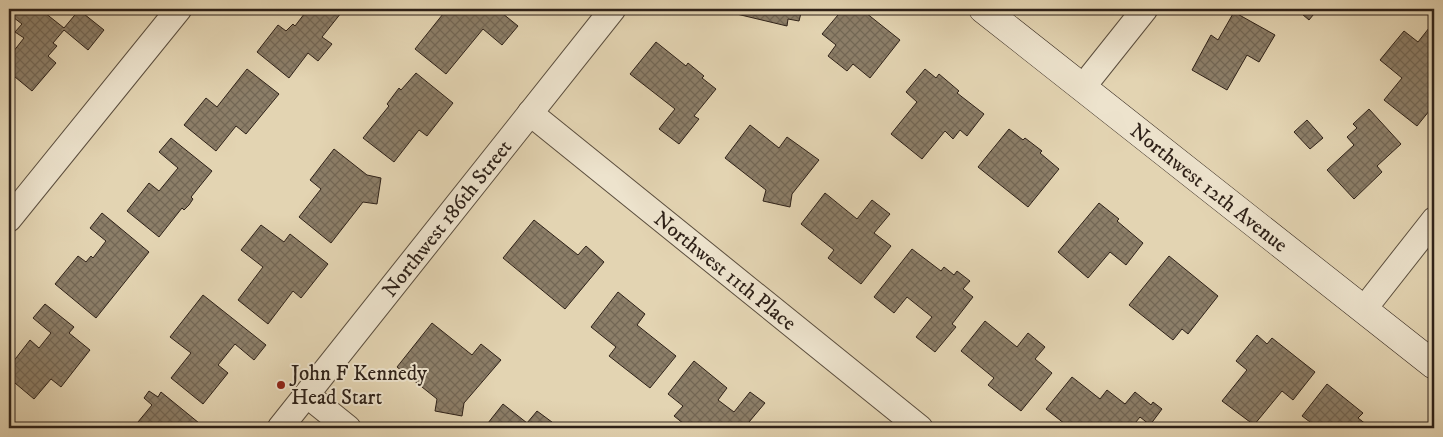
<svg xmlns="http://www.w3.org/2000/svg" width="1443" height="437" font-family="'IM FELL DW Pica',serif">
<defs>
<pattern id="building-cross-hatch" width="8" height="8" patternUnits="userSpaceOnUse" patternTransform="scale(1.25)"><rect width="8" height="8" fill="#8c7e68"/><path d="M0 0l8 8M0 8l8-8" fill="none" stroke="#736755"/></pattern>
</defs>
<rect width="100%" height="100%" fill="#e3d4b2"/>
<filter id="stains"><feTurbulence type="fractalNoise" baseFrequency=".004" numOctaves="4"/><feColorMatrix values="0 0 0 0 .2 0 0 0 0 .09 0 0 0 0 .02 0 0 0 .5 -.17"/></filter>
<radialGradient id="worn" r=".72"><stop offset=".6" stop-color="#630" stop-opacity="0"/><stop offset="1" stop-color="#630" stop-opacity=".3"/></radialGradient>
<g fill="url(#building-cross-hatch)" stroke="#2e2118">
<path d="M 13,9 L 40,9 L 64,28 L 79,10 L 104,30 L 88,50 L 64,30 L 53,43 L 57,46 L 48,56 L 56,63 L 32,91 L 9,72 L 9,57 L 24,38 L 15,32 L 22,24 L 9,14 Z"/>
<path d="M 308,9 L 336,9 L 341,13 L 322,37 L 332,44 L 318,61 L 308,53 L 289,78 L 257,52 L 278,25 L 286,31 L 293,24 L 295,26 Z"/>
<path d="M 447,9 L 497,9 L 518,26 L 502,45 L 483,29 L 446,74 L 415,49 Z"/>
<path d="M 725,9 L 802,9 L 799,21 L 788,19 L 787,26 L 724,11 Z"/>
<path d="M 843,9 L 861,9 L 900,40 L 870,78 L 853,64 L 847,71 L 828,56 L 836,45 L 822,34 Z"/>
<path d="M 1296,9 L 1318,9 L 1309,20 Z"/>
<path d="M 1234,12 L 1275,35 L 1259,62 L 1247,55 L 1227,90 L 1192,70 L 1211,35 L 1218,40 Z"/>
<path d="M 1429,28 L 1434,32 L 1434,105 L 1417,126 L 1384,100 L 1402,78 L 1380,60 L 1404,31 L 1418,42 Z"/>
<path d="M 656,42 L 686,66 L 688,63 L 704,76 L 702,78 L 716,89 L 694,116 L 699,119 L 679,144 L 659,129 L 675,109 L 630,74 Z"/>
<path d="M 247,69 L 279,94 L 246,134 L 236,126 L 216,151 L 184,125 L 206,98 L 217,107 Z"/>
<path d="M 925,69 L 936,78 L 939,74 L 959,91 L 957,93 L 984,114 L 967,136 L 960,130 L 953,139 L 945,131 L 922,159 L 891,134 L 917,102 L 906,92 Z"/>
<path d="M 416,73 L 453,103 L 427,136 L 419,130 L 394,162 L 363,138 L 389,106 L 387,104 L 399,88 L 401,90 Z"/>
<path d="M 1369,109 L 1401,144 L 1377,166 L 1382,172 L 1354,199 L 1327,170 L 1354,145 L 1347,137 L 1357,128 L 1353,124 Z"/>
<path d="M 1307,120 L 1323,138 L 1310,149 L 1294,132 Z"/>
<path d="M 750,125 L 779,148 L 787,137 L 819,160 L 792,194 L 790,207 L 763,201 L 766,190 L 725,158 Z"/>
<path d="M 1009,129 L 1023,140 L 1025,138 L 1042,151 L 1040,153 L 1059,169 L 1028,207 L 978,167 Z"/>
<path d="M 171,138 L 212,171 L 191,197 L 193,199 L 189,205 L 184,210 L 182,208 L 159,237 L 127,211 L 149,183 L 159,191 L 178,168 L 159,152 Z"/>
<path d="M 334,149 L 367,175 L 381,178 L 377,204 L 363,202 L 331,243 L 299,217 L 321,189 L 310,180 Z"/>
<path d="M 825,193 L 857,219 L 872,200 L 890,214 L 874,233 L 891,246 L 861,284 L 828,258 L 834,250 L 801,224 Z"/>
<path d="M 1099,203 L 1119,219 L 1117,221 L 1143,243 L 1126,265 L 1110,252 L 1088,278 L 1058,252 Z"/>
<path d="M 102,213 L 149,252 L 96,318 L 55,284 L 78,256 L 86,262 L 91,256 L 93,258 L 106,241 L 90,228 Z"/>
<path d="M 534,220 L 578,255 L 586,246 L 604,262 L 565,309 L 503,258 Z"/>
<path d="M 261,225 L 284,242 L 290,234 L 328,264 L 301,298 L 293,291 L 268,324 L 238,300 L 263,267 L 241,250 Z"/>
<path d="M 912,249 L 941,271 L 944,267 L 954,275 L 957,271 L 970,281 L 963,289 L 973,297 L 952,324 L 956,327 L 935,352 L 916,337 L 932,317 L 907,297 L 894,313 L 874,297 Z"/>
<path d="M 1169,256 L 1218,296 L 1188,334 L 1182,329 L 1173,340 L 1129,305 Z"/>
<path d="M 618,292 L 645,314 L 637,325 L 676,356 L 650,388 L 609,356 L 616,347 L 591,327 Z"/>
<path d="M 203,295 L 266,345 L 254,360 L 235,344 L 218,365 L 228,373 L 203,404 L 171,378 L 191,353 L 170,337 Z"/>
<path d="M 45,304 L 74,327 L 69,333 L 90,350 L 61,387 L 51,379 L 34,399 L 9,378 L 9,367 L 30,340 L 39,348 L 51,333 L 33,318 Z"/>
<path d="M 985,321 L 1017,347 L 1028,333 L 1045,347 L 1035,359 L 1052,373 L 1021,411 L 988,385 L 994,378 L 961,351 Z"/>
<path d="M 432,323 L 472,355 L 481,344 L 501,360 L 464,403 L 462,416 L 435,411 L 437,399 L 397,367 Z"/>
<path d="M 1257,335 L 1267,344 L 1272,338 L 1315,372 L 1293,400 L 1282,391 L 1254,425 L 1222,401 L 1247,370 L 1236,361 Z"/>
<path d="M 694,361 L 727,388 L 718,400 L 734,412 L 750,392 L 765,403 L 744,428 L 689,428 L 674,416 L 683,406 L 668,394 Z"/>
<path d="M 1072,377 L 1100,399 L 1107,390 L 1125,404 L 1135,392 L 1151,405 L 1153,402 L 1162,409 L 1150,425 L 1140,417 L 1131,428 L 1070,428 L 1046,409 Z"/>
<path d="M 1327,384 L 1363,413 L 1358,418 L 1371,428 L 1318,428 L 1302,416 Z"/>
<path d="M 149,391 L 158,397 L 161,392 L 199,423 L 195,428 L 133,428 L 152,405 L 144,398 Z"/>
<path d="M 503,404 L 527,423 L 537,411 L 560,428 L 484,428 Z"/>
</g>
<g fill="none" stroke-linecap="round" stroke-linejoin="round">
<g stroke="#5b4e3e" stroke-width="27">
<g id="street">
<path d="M 1082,88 L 1145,9"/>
<path id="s1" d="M 530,113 L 920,428"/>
<path d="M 9,219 L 179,9"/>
<path d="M 1364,309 L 1434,220"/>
<path d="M 307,395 L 348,428"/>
<path id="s2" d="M 280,428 L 613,9"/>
</g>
</g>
<g stroke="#2e2118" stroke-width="29">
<g id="secondary">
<path id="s3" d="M 983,9 L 1434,365"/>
</g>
</g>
<use href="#street" stroke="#ede3cd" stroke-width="25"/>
<use href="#secondary" stroke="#ede3cd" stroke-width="28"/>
</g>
<circle fill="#8f2418" stroke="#ede3cd" stroke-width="2" cx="281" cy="385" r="5"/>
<g text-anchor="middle" stroke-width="4" stroke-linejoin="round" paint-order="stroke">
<g font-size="21" fill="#2e2118" stroke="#ede3cd">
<text dy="7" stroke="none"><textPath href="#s3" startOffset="288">Northwest 12th Avenue</textPath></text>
<text dy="7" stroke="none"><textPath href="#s2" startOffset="268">Northwest 186th Street</textPath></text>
<text dy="7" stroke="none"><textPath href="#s1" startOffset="251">Northwest 11th Place</textPath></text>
</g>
<g font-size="21" fill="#2e2118" stroke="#ede3cd" text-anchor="start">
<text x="291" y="380">John F Kennedy<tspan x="291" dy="24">Head Start</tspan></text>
</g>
</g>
<rect width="1443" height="437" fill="none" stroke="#e3d4b2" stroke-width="30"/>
<rect x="10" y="10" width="1423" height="417" fill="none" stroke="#2e2118" stroke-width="2.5"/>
<rect x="15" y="15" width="1413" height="407" fill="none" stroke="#2e2118"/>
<rect width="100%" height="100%" filter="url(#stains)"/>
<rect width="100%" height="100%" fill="url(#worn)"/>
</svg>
